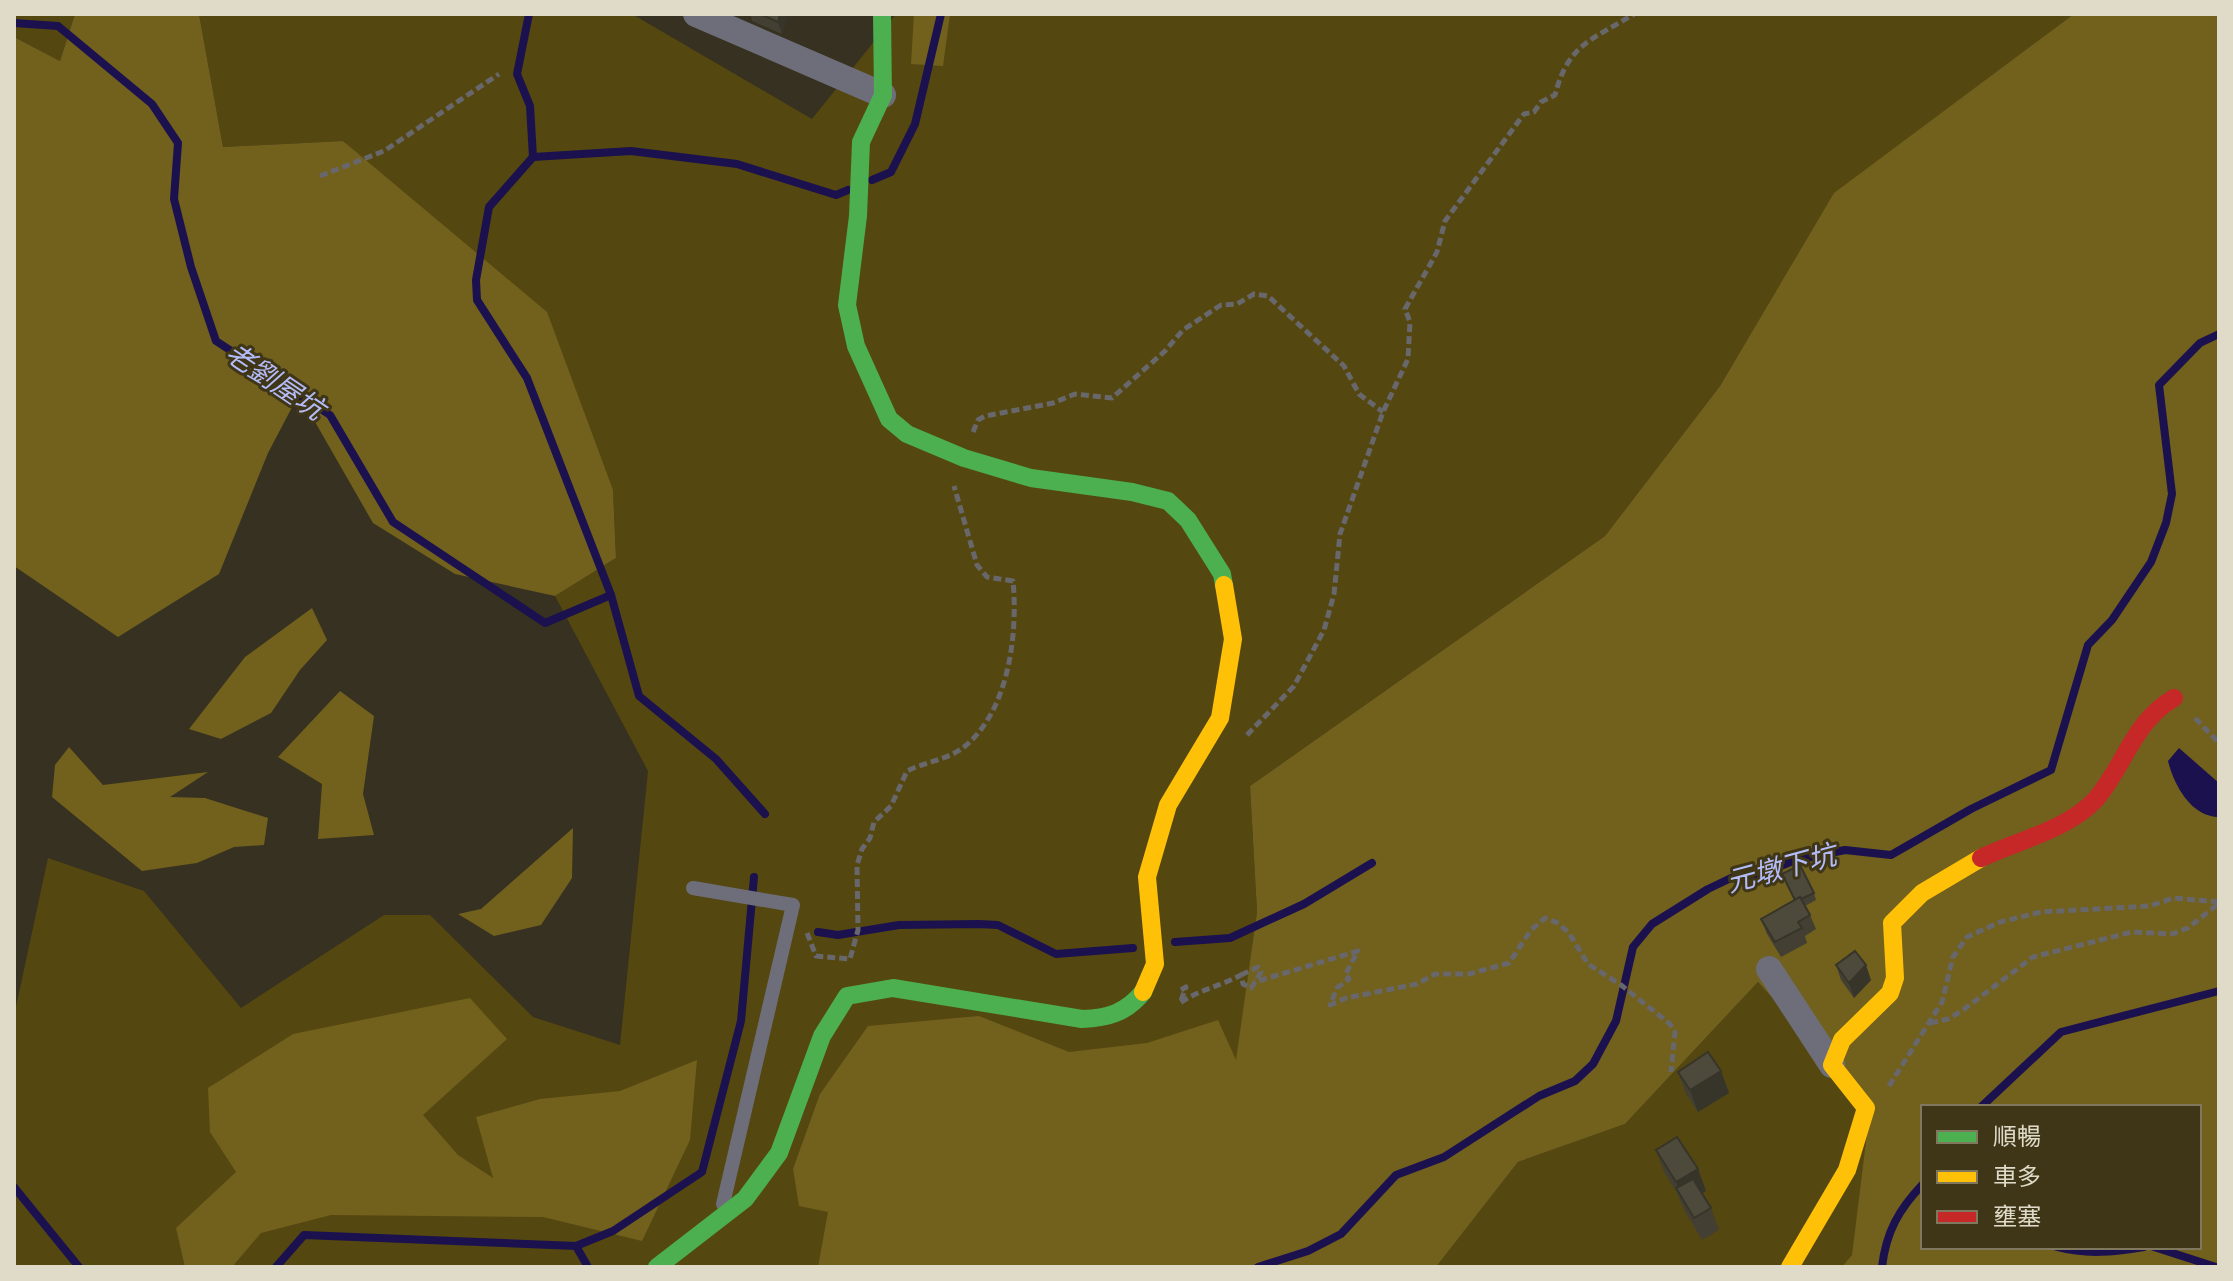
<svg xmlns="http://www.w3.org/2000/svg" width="2233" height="1281" font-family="'PT Sans','Noto Sans TC',sans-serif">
<rect width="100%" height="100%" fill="#363120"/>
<g fill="#554710">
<path d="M 14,14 L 75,14 L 60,61 L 14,37 Z"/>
<path d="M 199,14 L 632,14 L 812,119 L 896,14 L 2074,14 L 1834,194 L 1720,386 L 1605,536 L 1250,786 L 1257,912 L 1222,1165 L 1243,1267 L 14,1267 L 14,1016 L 48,858 L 144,891 L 241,1008 L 384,915 L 430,915 L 533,1017 L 620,1045 L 648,771 L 555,596 L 616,558 L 613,490 L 344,141 L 223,147 Z"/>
<path d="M 1758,982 L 1870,1108 L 1851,1267 L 1436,1267 L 1518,1162 L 1625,1124 Z"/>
</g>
<g fill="#72601d" fill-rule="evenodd">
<path d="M 75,14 L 199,14 L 223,147 L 343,141 L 547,312 L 613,490 L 616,558 L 555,596 L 455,574 L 373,523 L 299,394 L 268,453 L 219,574 L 118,637 L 14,566 L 14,37 L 60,61 Z"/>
<path d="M 914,14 L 950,14 L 943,66 L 911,64 Z"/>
<path d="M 2074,14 L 2219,14 L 2219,1267 L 1842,1267 L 1852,1255 L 1870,1108 L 1758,982 L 1625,1124 L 1518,1162 L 1436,1267 L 818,1267 L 828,1212 L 799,1206 L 793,1169 L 820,1094 L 868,1026 L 979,1016 L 1069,1052 L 1147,1043 L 1218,1020 L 1236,1060 L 1257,912 L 1250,786 L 1605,536 L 1720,386 L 1834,193 ZM 1923,1107 L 2199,1107 L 2199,1247 L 1923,1247 Z"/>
<path d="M 312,608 L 327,640 L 300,670 L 271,713 L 221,739 L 189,729 L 245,657 Z"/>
<path d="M 340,691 L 374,716 L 363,794 L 374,835 L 318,839 L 322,784 L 278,757 Z"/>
<path d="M 69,747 L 103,785 L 208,772 L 170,797 L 205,798 L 268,818 L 264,845 L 234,847 L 197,863 L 142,871 L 52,797 L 55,765 Z"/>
<path d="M 573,828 L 572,878 L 541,925 L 494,936 L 458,914 L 481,909 Z"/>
<path d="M 470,998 L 507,1039 L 423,1115 L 458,1155 L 493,1178 L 476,1117 L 540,1099 L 620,1091 L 697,1060 L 690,1140 L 642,1241 L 543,1217 L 331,1215 L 261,1233 L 232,1267 L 185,1267 L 176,1228 L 236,1172 L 210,1132 L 208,1088 L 293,1034 Z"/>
</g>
<path fill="#1b114f" d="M 2179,748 L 2219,783 L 2219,817 C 2191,817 2174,785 2168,761 Z"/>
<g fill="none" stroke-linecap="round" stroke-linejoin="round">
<g stroke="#1b114f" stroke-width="8">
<path d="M 529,14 L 517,74 L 530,106 L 533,157"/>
<path d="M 14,23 L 58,26 L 152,104 L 178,143 L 174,199 L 191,267 L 216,341 L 330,415 L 393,522 L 545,623 L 611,595"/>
<path d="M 872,180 L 891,172 L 915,124 L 941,14"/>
<path d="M 765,814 L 716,759 L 639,696 L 611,595 L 527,378 L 477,300 L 476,280 L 489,207 L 533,157 L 631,151 L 737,164 L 836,195 L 848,190"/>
<path d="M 818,932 L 838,935 L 899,925 L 979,924 L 998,925 L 1056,954 L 1133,948"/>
<path d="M 1175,942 L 1230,938 L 1304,904 L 1372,863"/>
<path d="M 1981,1107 L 2061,1032 L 2219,991"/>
<path d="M 14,1187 L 79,1267"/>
<path d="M 576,1246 L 588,1267"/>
<path d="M 2057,1247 C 2087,1255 2114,1252 2144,1247"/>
<path d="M 2154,1247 L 2216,1267"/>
<path d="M 276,1267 L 304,1235 L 576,1246 L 613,1231 L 702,1172 L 741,1021 L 754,877"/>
<path d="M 1258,1267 L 1308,1251 L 1341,1234 L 1396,1175 L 1444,1157 L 1539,1096 L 1575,1081 L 1593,1064 L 1616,1021 L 1633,947 L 1652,924 L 1708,889 L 1731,878 L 1761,874 L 1793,861 L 1845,850 L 1891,855 L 1971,809 L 2051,770 L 2088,645 L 2112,620 L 2151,562 L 2166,523 L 2172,494 L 2159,385 L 2200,343 L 2219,334"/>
<path d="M 1882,1267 C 1886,1232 1899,1209 1923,1184"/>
</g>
<g stroke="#68676b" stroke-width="5" stroke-dasharray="8 4" stroke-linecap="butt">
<path d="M 320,176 L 384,151 L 499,74"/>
<path d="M 973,432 L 978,420 L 985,416 L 1053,403 L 1075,394 L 1112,398 L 1165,351 L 1183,330 L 1221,305 L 1237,304 L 1254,294 L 1268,296 L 1344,366 L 1359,394 L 1383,412"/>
<path d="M 2195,718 L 2219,743"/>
<path d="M 1247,735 L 1294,686 L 1324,630 L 1334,594 L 1340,534 L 1383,412 L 1408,359 L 1410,322 L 1405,309 L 1437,252 L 1445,221 L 1524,114 L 1534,112 L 1541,102 L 1555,95 C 1568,44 1592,40 1634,14"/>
<path d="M 807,933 L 816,956 L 850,959 L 858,930 L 857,865 L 862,849 L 870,838 L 874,822 L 891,806 L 907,771 C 925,762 947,760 964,747 C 1009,711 1018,634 1013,581 L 987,577 L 977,565 L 954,486"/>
<path d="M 1241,975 L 1258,967 L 1261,972 L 1256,981"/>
<path d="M 1181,990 L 1186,987 L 1180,1003 C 1200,989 1219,987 1241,975 L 1243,984 L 1251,988 L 1255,982 L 1358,951 L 1345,975 L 1349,979 L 1337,988 L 1330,1005 L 1346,998 L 1417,984 L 1435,974 L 1469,974 L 1509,963 L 1531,930 L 1545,918 L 1558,923 L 1569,933 L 1588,964 L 1621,985 L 1670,1024 L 1675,1032 L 1671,1072"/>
<path d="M 1930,1023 L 1948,1019 L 1963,1010 L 2033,957 L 2132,932 L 2172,934 L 2188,928 L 2218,904"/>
<path d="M 1889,1086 L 1942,1002 L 1953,957 L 1967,937 L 2000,922 L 2041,912 L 2150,906 L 2173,898 L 2219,902"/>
</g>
<path stroke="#6e6e7b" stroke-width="14" d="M 693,888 L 793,905 L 723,1204"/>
<g stroke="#6e6e7b" stroke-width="26">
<path d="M 696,14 L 883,95"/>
<path d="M 1769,969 L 1832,1065"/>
</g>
<g stroke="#4caf50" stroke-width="18">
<path d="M 882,14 L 883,95 L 861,142 L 858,216 L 847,305 L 856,346 L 889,419 L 907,434 L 964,458 L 1031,478 L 1132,492 L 1168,501 L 1188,520 L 1222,574 L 1224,585"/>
<path d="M 657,1267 L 745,1199 L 779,1153 L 822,1036 L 847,996 L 893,988 L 1082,1019 C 1108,1018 1126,1013 1143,992"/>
</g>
<g stroke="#ffc107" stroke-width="18">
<path d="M 1143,992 L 1155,964 L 1147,877 L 1168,805 L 1220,718 L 1233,639 L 1224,585"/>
<path d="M 1790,1267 L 1847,1170 L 1866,1108 L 1832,1065 L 1842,1040 L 1890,993 L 1895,978 L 1892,923 L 1922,893 L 1981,858"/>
</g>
<path stroke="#c62828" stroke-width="18" d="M 1981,858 C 2017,841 2069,829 2096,799 C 2125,765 2133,722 2174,698"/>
</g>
<g fill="#434033">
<path d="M 745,14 L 788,14 L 782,34 L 752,21 L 751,16 Z"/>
<path d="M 1782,874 L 1814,893 L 1816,900 L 1805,906 L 1810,915 L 1816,929 L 1805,936 L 1807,943 L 1781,957 L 1767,934 L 1761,919 L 1794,900 Z"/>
<path d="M 1836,965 L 1871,980 L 1854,998 L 1841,980 Z"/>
<path d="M 1721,1071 L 1729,1093 L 1698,1112 L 1686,1094 L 1678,1072 Z"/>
<path d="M 1656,1150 L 1698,1169 L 1706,1191 L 1702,1193 L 1711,1208 L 1719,1230 L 1702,1240 L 1684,1210 L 1677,1193 L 1664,1172 Z"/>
</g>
<g fill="#373429">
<path d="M 780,14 L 788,14 L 782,34 L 778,22 Z"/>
<path d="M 1866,965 L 1871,980 L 1854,998 L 1849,983 Z"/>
<path d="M 1721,1071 L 1729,1093 L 1698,1112 L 1690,1090 Z"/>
<path d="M 1698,1169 L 1706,1191 L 1685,1203 L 1676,1182 Z"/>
</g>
<g fill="#4e4a3b" stroke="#373429" stroke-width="2">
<path d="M 760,14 L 780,14 L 778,22 Z"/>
<path d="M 1800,865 L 1814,893 L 1801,899 L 1800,897 L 1795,900 L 1782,874 Z"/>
<path d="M 1800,897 L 1810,915 L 1798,922 L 1802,928 L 1775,942 L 1761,919 Z"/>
<path d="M 1855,951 L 1866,965 L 1849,983 L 1836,965 Z"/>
<path d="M 1708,1052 L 1721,1071 L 1690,1090 L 1678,1072 Z"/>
<path d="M 1677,1137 L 1698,1169 L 1676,1182 L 1656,1150 Z"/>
<path d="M 1693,1179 L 1711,1208 L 1694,1218 L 1676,1188 Z"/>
</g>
<g text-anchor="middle" stroke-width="6" stroke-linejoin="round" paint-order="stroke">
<g font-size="28" font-style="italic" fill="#b4bbf9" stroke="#3f3617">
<text transform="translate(275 381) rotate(34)" y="10">老劉屋坑</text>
<text transform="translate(1781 868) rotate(-15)" y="10">元墩下坑</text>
</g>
</g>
<rect width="2233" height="1281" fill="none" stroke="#e0dbc9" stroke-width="32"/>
<rect x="1921" y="1105" width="280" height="144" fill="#3f3617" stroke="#7f785e" stroke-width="2"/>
<rect x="1937" y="1131" width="40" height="12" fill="#4caf50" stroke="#7f785e" stroke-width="2"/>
<text x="1993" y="1145" font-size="24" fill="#e0dbc9">順暢</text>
<rect x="1937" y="1171" width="40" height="12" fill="#ffc107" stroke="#7f785e" stroke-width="2"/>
<text x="1993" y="1185" font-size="24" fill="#e0dbc9">車多</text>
<rect x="1937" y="1211" width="40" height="12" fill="#c62828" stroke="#7f785e" stroke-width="2"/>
<text x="1993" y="1225" font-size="24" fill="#e0dbc9">壅塞</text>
</svg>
